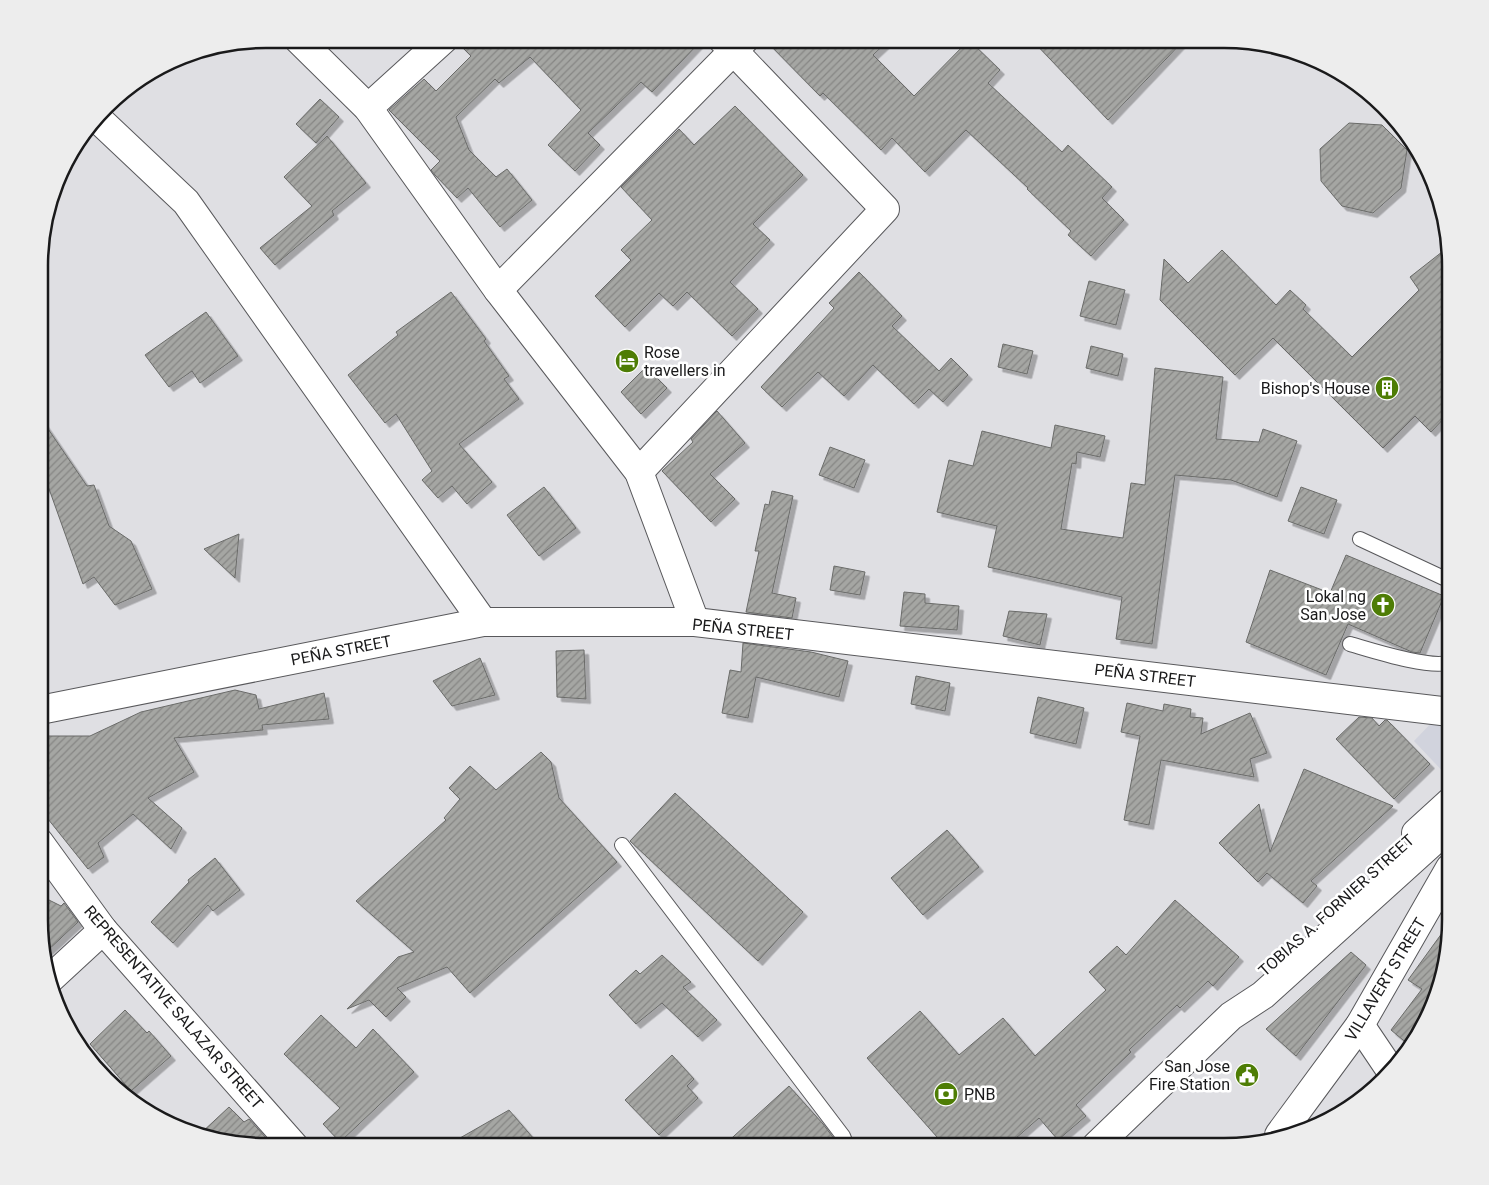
<svg xmlns="http://www.w3.org/2000/svg" width="1489" height="1185" font-family="Roboto,sans-serif">
<defs>
<pattern id="building-hatch" width="6" height="6" patternUnits="userSpaceOnUse" patternTransform="scale(1.25)"><rect width="6" height="6" fill="#a5a6a3"/><path d="M-1 1l2-2M0 6l6-6M5 7l2-2" fill="none" stroke="#868684"/></pattern>
<filter id="shadow"><feDropShadow dx="4.5" dy="4.5" stdDeviation="0" flood-color="#0004"/></filter>
</defs>
<rect width="100%" height="100%" fill="#dfdfe3"/>
<path fill="#d1d3dd" d="M 1441,713 L 1450,716 L 1450,779 L 1414,741 Z"/>
<g fill="url(#building-hatch)" stroke="#6a6b69" filter="url(#shadow)">
<path d="M 459,39 L 703,39 L 652,92 L 641,82 L 588,133 L 600,145 L 575,171 L 548,145 L 581,110 L 530,57 L 499,83 L 495,79 L 456,117 L 469,150 L 496,177 L 507,169 L 532,200 L 500,227 L 468,188 L 457,198 L 435,175 L 431,170 L 440,161 L 389,110 L 424,79 L 436,91 L 471,56 L 459,44 Z"/>
<path d="M 764,39 L 890,39 L 873,55 L 914,96 L 969,40 L 1000,70 L 988,83 L 1062,152 L 1068,145 L 1112,187 L 1102,198 L 1124,220 L 1091,256 L 1068,235 L 1071,231 L 1027,189 L 1028,188 L 966,130 L 925,172 L 892,138 L 881,150 L 823,93 L 820,96 Z"/>
<path d="M 1031,39 L 1185,39 L 1108,120 Z"/>
<path d="M 320,99 L 339,117 L 316,143 L 296,124 Z"/>
<path d="M 735,106 L 803,175 L 753,224 L 770,240 L 730,282 L 758,309 L 732,336 L 687,292 L 673,306 L 659,293 L 625,327 L 595,296 L 631,260 L 621,250 L 652,220 L 621,187 L 679,129 L 694,145 Z"/>
<path d="M 1349,123 L 1382,125 L 1407,150 L 1401,188 L 1373,213 L 1342,206 L 1321,181 L 1320,149 Z"/>
<path d="M 327,136 L 366,183 L 332,211 L 334,215 L 275,265 L 260,248 L 312,206 L 284,177 Z"/>
<path d="M 1447,248 L 1450,265 L 1450,412 L 1431,432 L 1415,416 L 1383,448 L 1273,338 L 1235,375 L 1160,300 L 1164,259 L 1188,283 L 1222,250 L 1276,305 L 1290,290 L 1306,305 L 1303,309 L 1352,357 L 1419,290 L 1410,277 Z"/>
<path d="M 859,272 L 902,316 L 892,326 L 939,371 L 951,358 L 968,375 L 943,402 L 929,389 L 914,404 L 873,365 L 844,396 L 818,372 L 782,407 L 761,387 L 834,308 L 829,303 Z"/>
<path d="M 1089,281 L 1125,290 L 1116,325 L 1080,316 Z"/>
<path d="M 451,292 L 486,339 L 484,341 L 509,376 L 504,379 L 519,399 L 459,444 L 492,482 L 467,504 L 452,486 L 438,498 L 422,480 L 432,471 L 396,414 L 385,423 L 348,375 L 398,335 L 396,332 Z"/>
<path d="M 206,312 L 238,356 L 200,383 L 192,371 L 169,387 L 145,355 Z"/>
<path d="M 1003,344 L 1033,351 L 1027,374 L 998,367 Z"/>
<path d="M 1091,346 L 1123,354 L 1118,376 L 1086,368 Z"/>
<path d="M 646,367 L 667,388 L 641,414 L 621,392 Z"/>
<path d="M 1155,368 L 1223,377 L 1216,439 L 1259,442 L 1263,429 L 1297,441 L 1277,497 L 1231,480 L 1175,475 L 1152,644 L 1116,639 L 1122,597 L 988,567 L 997,526 L 937,512 L 949,460 L 973,466 L 982,431 L 1051,448 L 1055,425 L 1105,436 L 1100,457 L 1077,452 L 1076,464 L 1072,463 L 1061,529 L 1123,538 L 1131,483 L 1145,485 Z"/>
<path d="M 717,411 L 745,443 L 710,474 L 735,499 L 711,522 L 662,471 L 693,442 L 691,439 Z"/>
<path d="M 40,417 L 87,486 L 94,485 L 109,526 L 131,541 L 152,589 L 115,605 L 94,577 L 83,584 L 48,486 L 40,491 Z"/>
<path d="M 830,447 L 865,460 L 854,488 L 819,475 Z"/>
<path d="M 544,487 L 576,528 L 539,556 L 507,515 Z"/>
<path d="M 1301,487 L 1337,500 L 1324,534 L 1288,521 Z"/>
<path d="M 772,491 L 793,496 L 772,593 L 796,598 L 792,618 L 746,612 L 759,551 L 755,551 L 765,504 L 769,505 Z"/>
<path d="M 239,534 L 235,578 L 204,549 Z"/>
<path d="M 1346,555 L 1444,596 L 1420,653 L 1412,652 L 1348,624 L 1326,675 L 1246,642 L 1270,570 L 1330,593 Z"/>
<path d="M 834,566 L 865,572 L 860,595 L 830,590 Z"/>
<path d="M 904,592 L 925,594 L 925,603 L 959,606 L 957,630 L 900,626 Z"/>
<path d="M 1009,611 L 1047,614 L 1040,645 L 1003,636 Z"/>
<path d="M 743,643 L 811,652 L 848,661 L 839,697 L 756,677 L 748,718 L 722,713 L 730,670 L 741,672 Z"/>
<path d="M 584,650 L 586,699 L 557,697 L 556,651 Z"/>
<path d="M 480,658 L 495,695 L 452,706 L 433,681 Z"/>
<path d="M 916,676 L 950,683 L 945,711 L 911,704 Z"/>
<path d="M 235,690 L 256,695 L 259,709 L 324,693 L 329,719 L 262,725 L 263,730 L 174,738 L 194,772 L 148,798 L 182,828 L 171,849 L 133,814 L 98,843 L 104,857 L 88,869 L 40,809 L 40,736 L 90,736 L 141,712 Z"/>
<path d="M 1038,697 L 1084,708 L 1076,744 L 1030,733 Z"/>
<path d="M 1127,703 L 1163,711 L 1164,704 L 1191,709 L 1190,717 L 1203,718 L 1201,734 L 1250,713 L 1267,753 L 1250,759 L 1254,777 L 1161,760 L 1149,825 L 1124,820 L 1140,736 L 1121,732 Z"/>
<path d="M 1359,717 L 1372,718 L 1379,726 L 1385,720 L 1387,720 L 1430,764 L 1394,799 L 1336,739 Z"/>
<path d="M 541,752 L 551,762 L 559,798 L 617,862 L 470,993 L 447,967 L 397,988 L 406,997 L 386,1017 L 369,1000 L 347,1009 L 398,957 L 414,952 L 356,901 L 446,820 L 444,818 L 460,799 L 449,788 L 470,766 L 496,790 Z"/>
<path d="M 1304,769 L 1393,806 L 1311,881 L 1317,886 L 1303,903 L 1267,873 L 1258,882 L 1219,843 L 1259,804 L 1270,852 Z"/>
<path d="M 675,793 L 803,912 L 758,961 L 630,841 Z"/>
<path d="M 947,830 L 979,867 L 923,915 L 891,878 Z"/>
<path d="M 215,858 L 240,890 L 213,911 L 208,905 L 173,943 L 151,922 L 189,882 L 188,880 Z"/>
<path d="M 39,895 L 61,906 L 64,903 L 78,922 L 44,954 L 39,935 Z"/>
<path d="M 1175,900 L 1239,957 L 1213,986 L 1208,981 L 1180,1008 L 1177,1005 L 1129,1050 L 1131,1052 L 1076,1105 L 1086,1116 L 1058,1140 L 1039,1118 L 1007,1146 L 945,1146 L 867,1058 L 920,1011 L 959,1055 L 1003,1018 L 1035,1056 L 1106,990 L 1089,972 L 1117,946 L 1126,955 Z"/>
<path d="M 1450,922 L 1450,935 L 1433,1007 L 1409,1045 L 1391,1030 L 1422,989 L 1408,980 Z"/>
<path d="M 1351,952 L 1366,965 L 1296,1056 L 1266,1029 Z"/>
<path d="M 662,955 L 691,982 L 683,987 L 717,1020 L 698,1037 L 662,1003 L 636,1024 L 609,995 L 636,970 L 640,974 Z"/>
<path d="M 125,1010 L 147,1033 L 149,1031 L 171,1056 L 131,1091 L 90,1044 Z"/>
<path d="M 321,1015 L 356,1048 L 373,1029 L 414,1072 L 340,1142 L 323,1124 L 340,1108 L 284,1054 Z"/>
<path d="M 672,1055 L 694,1079 L 687,1086 L 698,1098 L 659,1135 L 625,1100 Z"/>
<path d="M 789,1086 L 823,1124 L 835,1140 L 838,1146 L 723,1146 Z"/>
<path d="M 229,1107 L 244,1122 L 249,1119 L 266,1138 L 263,1142 L 267,1146 L 251,1146 L 200,1134 Z"/>
<path d="M 509,1110 L 540,1146 L 446,1146 Z"/>
</g>
<g fill="none" stroke-linecap="round" stroke-linejoin="round">
<g stroke="#58585b" stroke-width="16">
<g id="lane">
<path d="M 1360,539 L 1450,581"/>
<path d="M 1350,644 C 1371,650 1432,670 1450,662"/>
<path d="M 622,845 L 843,1136 L 847,1146"/>
</g>
</g>
<g stroke="#58585b" stroke-width="30">
<g id="street">
<path d="M 298,39 L 368,108 L 498,290 L 639,472 L 695,622"/>
<path d="M 368,108 L 444,39"/>
<path d="M 498,290 L 745,39"/>
<path d="M 639,472 L 885,209 L 722,39"/>
<path d="M 51,978 L 103,930"/>
<path d="M 1360,1025 L 1391,1071"/>
</g>
</g>
<g stroke="#58585b" stroke-width="30">
<g id="secondary">
<path d="M 97,118 L 186,202 L 483,622"/>
<path d="M 40,710 L 483,622 L 695,622 L 1450,712"/>
<path d="M 39,842 L 103,930 L 294,1146"/>
</g>
</g>
<g stroke="#58585b" stroke-width="30">
<g id="primary">
<path d="M 1416,833 L 1450,802"/>
<path d="M 1279,1135 L 1360,1025 L 1450,868"/>
<path d="M 1096,1146 L 1231,1016 L 1263,995 L 1450,826"/>
</g>
</g>
<use href="#lane" stroke="#fff" stroke-width="14"/>
<use href="#street" stroke="#fff" stroke-width="28"/>
<use href="#secondary" stroke="#fff" stroke-width="28"/>
<use href="#primary" stroke="#fff" stroke-width="28"/>
</g>
<defs>
<g id="hotel-disc" transform="scale(1.25)"><circle r="9.5" fill="#4e7d05" stroke="#fff"/><path d="M-6-4.5h1.5V1H6V5H4.5V3h-9V5H-6ZM-4 0a1.8 1.8 0 1 1 3.6 0ZM.5 0V-2.5h3Q6-2.5 6 0Z" fill="#fff"/></g>
<g id="building-disc" transform="scale(1.25)"><circle r="9.5" fill="#4e7d05" stroke="#fff"/><path d="M-4-6H4V6H1V3H-1V6H-4ZM-2.5-4.3h1.7v1.8h-1.7ZM.8-4.3h1.7v1.8H.8ZM-2.5-1h1.7V.8h-1.7ZM.8-1h1.7V.8H.8Z" fill="#fff"/></g>
<g id="church-disc" transform="scale(1.25)"><circle r="9.5" fill="#4e7d05" stroke="#fff"/><path d="M-1.2-6h2.4v3.5h3.3v2.4h-3.3V6h-2.4V-.1h-3.3v-2.4h3.3Z" fill="#fff"/></g>
<g id="civic-disc" transform="scale(1.25)"><circle r="9.5" fill="#4e7d05" stroke="#fff"/><path d="M-.6-6.5H3V-4.5H.6V-3L4-1V1h2V6H-6V1h2V-1L-.6-3ZM-1.2 2.5V6h2.4V2.5Z" fill="#fff"/></g>
<g id="bank-disc" transform="scale(1.25)"><circle r="9.5" fill="#4e7d05" stroke="#fff"/><path d="M-6-4H6V4H-6ZM0-2.3a2.3 2.3 0 1 0 0 4.6a2.3 2.3 0 1 0 0-4.6Z" fill="#fff"/></g>
</defs>
<g fill-rule="evenodd">
<use href="#hotel-disc" x="627" y="361"/>
<use href="#building-disc" x="1387" y="388"/>
<use href="#church-disc" x="1383" y="605"/>
<use href="#civic-disc" x="1247" y="1075"/>
<use href="#bank-disc" x="946" y="1094"/>
</g>
<g text-anchor="middle" stroke-width="5" stroke-linejoin="round" paint-order="stroke">
<g font-size="16" fill="#1a1a1b" stroke="#fff" text-anchor="end">
<text x="644" y="358" text-anchor="start">Rose<tspan x="644" dy="18">travellers in</tspan></text>
<text x="1370" y="394">Bishop's House</text>
<text x="1366" y="602">Lokal ng<tspan x="1366" dy="18">San Jose</tspan></text>
<text x="1230" y="1072">San Jose<tspan x="1230" dy="18">Fire Station</tspan></text>
<text x="964" y="1100" text-anchor="start">PNB</text>
</g>
<g font-size="16" fill="#1a1a1b" stroke="#fff">
<text transform="translate(743 629) rotate(6)" y="6">PEÑA STREET</text>
<text transform="translate(341 650) rotate(-11)" y="6">PEÑA STREET</text>
<text transform="translate(1145 675) rotate(7)" y="6">PEÑA STREET</text>
<text transform="translate(1336 905) rotate(-42)" y="6">TOBIAS A. FORNIER STREET</text>
<text transform="translate(1385 979) rotate(-59)" y="6">VILLAVERT STREET</text>
<text transform="translate(174 1007) rotate(49)" y="6">REPRESENTATIVE SALAZAR STREET</text>
</g>
</g>
<path d="M0 0H1489V1185H0ZM266 48H1224A218 218 0 0 1 1442 266V920A218 218 0 0 1 1224 1138H266A218 218 0 0 1 48 920V266A218 218 0 0 1 266 48Z" fill="#ededed" fill-rule="evenodd"/>
<path fill="none" stroke="#1a1a1b" stroke-width="2.5" d="M266 48H1224A218 218 0 0 1 1442 266V920A218 218 0 0 1 1224 1138H266A218 218 0 0 1 48 920V266A218 218 0 0 1 266 48Z"/>
</svg>
